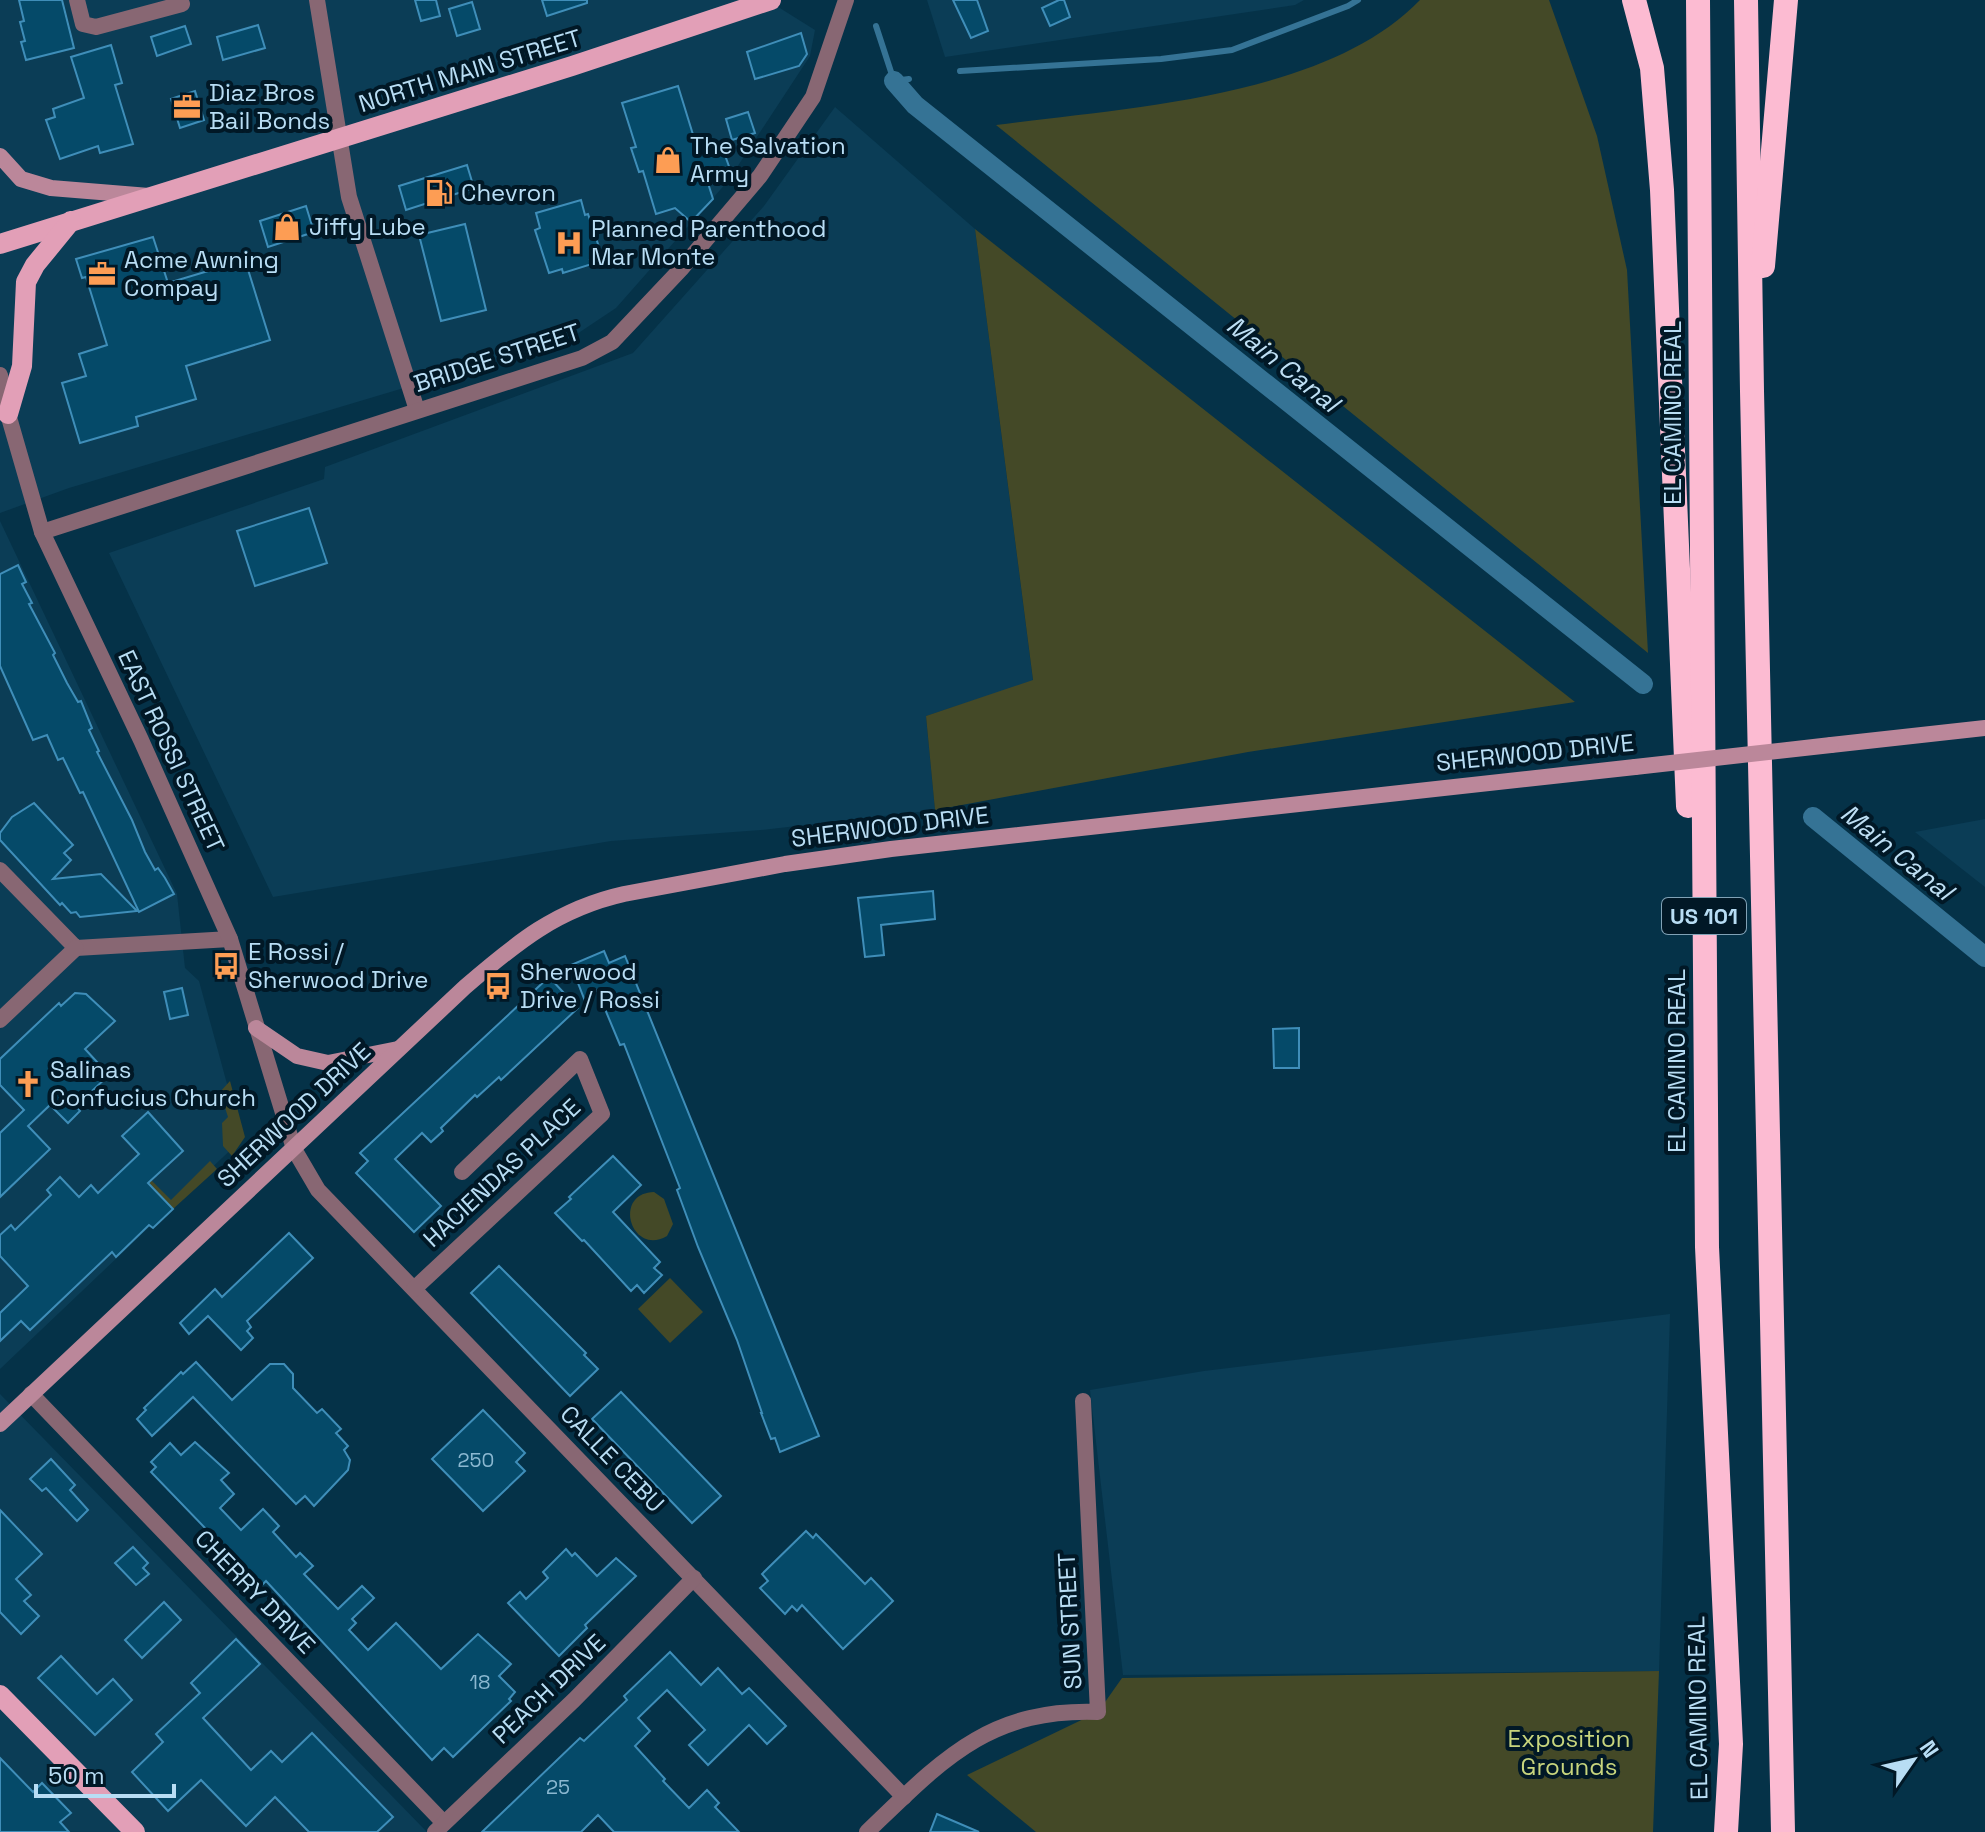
<svg xmlns="http://www.w3.org/2000/svg" width="1985" height="1832" font-family="'Space Grotesk',sans-serif">
<rect width="100%" height="100%" fill="#053248"/>
<g fill="#0b3d56">
<path d="M 0,0 L 767,0 L 815,30 L 810,56 L 728,181 L 616,308 L 571,338 L 69,488 L 0,513 Z"/>
<path d="M 927,0 L 1304,0 L 1295,5 L 945,57 Z"/>
<path d="M 835,107 L 975,229 L 1033,681 L 926,716 L 935,810 L 761,830 L 611,841 L 273,897 L 109,553 L 324,479 L 325,467 L 633,353 L 764,206 Z"/>
<path d="M 0,521 L 177,894 L 185,968 L 199,981 L 242,1139 L 0,1369 Z"/>
<path d="M 1985,819 L 1985,887 L 1915,832 Z"/>
<path d="M 1670,1314 L 1659,1671 L 1123,1675 L 1090,1390 L 1204,1371 Z"/>
<path d="M 0,1394 L 44,1439 L 427,1832 L 0,1832 Z"/>
</g>
<g fill="#444927">
<path d="M 1420,0 L 1549,0 L 1597,136 L 1627,270 L 1648,653 L 996,125 C 1124,108 1326,98 1420,0 Z"/>
<path d="M 975,229 L 1575,702 L 1248,752 L 935,810 L 926,716 L 1033,680 Z"/>
<path d="M 230,1081 L 245,1137 L 232,1156 L 223,1146 L 222,1123 L 228,1117 L 220,1092 Z"/>
<path d="M 210,1161 L 217,1169 L 173,1209 L 149,1183 L 151,1180 L 171,1200 Z"/>
<path d="M 654,1192 L 664,1199 L 673,1224 L 667,1236 C 631,1257 612,1193 654,1192 Z"/>
<path d="M 670,1278 L 703,1312 L 670,1343 L 638,1309 Z"/>
<path d="M 1659,1671 L 1653,1832 L 1036,1832 L 967,1775 L 1098,1712 L 1122,1678 Z"/>
</g>
<g fill="none" stroke-linecap="round" stroke-linejoin="round">
<g stroke="#357395" stroke-width="6">
<path d="M 876,26 L 894,81 L 909,79"/>
<path d="M 960,71 L 1161,59 L 1232,50 L 1348,6 L 1358,0"/>
</g>
<g stroke="#357395" stroke-width="20">
<path d="M 894,81 L 915,105 L 1643,684"/>
<path d="M 1813,817 L 1985,957"/>
</g>
</g>
<g fill="#054a69" stroke="#3f8eb9" stroke-width="2">
<path d="M 19,0 L 62,0 L 74,48 L 26,60 L 21,42 L 25,41 L 20,22 L 24,21 Z"/>
<path d="M 415,0 L 436,0 L 440,16 L 421,21 Z"/>
<path d="M 542,0 L 587,0 L 587,3 L 547,16 Z"/>
<path d="M 953,0 L 977,0 L 988,31 L 971,38 Z"/>
<path d="M 1059,0 L 1064,0 L 1070,17 L 1050,26 L 1042,8 Z"/>
<path d="M 472,2 L 480,29 L 457,36 L 449,9 Z"/>
<path d="M 258,25 L 265,48 L 223,60 L 217,37 Z"/>
<path d="M 185,26 L 191,44 L 157,56 L 151,37 Z"/>
<path d="M 801,33 L 807,54 L 799,66 L 755,79 L 747,52 Z"/>
<path d="M 111,45 L 122,83 L 115,85 L 133,144 L 100,153 L 98,146 L 60,159 L 46,120 L 55,117 L 53,109 L 84,98 L 71,57 Z"/>
<path d="M 678,86 L 699,154 L 722,147 L 731,172 L 707,180 L 713,199 L 691,222 L 675,208 L 656,214 L 643,171 L 639,172 L 631,148 L 636,147 L 622,103 Z"/>
<path d="M 195,91 L 204,120 L 180,128 L 171,99 Z"/>
<path d="M 748,112 L 755,133 L 732,140 L 726,119 Z"/>
<path d="M 467,165 L 474,188 L 406,210 L 399,186 Z"/>
<path d="M 581,200 L 585,215 L 588,214 L 602,256 L 590,260 L 592,264 L 563,273 L 562,269 L 549,273 L 535,230 L 540,228 L 536,213 Z"/>
<path d="M 306,206 L 314,232 L 268,247 L 260,221 Z"/>
<path d="M 465,224 L 486,310 L 441,321 L 419,235 Z"/>
<path d="M 153,237 L 168,283 L 245,260 L 270,340 L 186,366 L 196,399 L 136,417 L 138,426 L 80,443 L 62,383 L 86,376 L 79,354 L 107,345 L 86,277 L 82,278 L 76,259 Z"/>
<path d="M 309,508 L 327,563 L 255,586 L 237,531 Z"/>
<path d="M 18,565 L 26,582 L 22,584 L 32,603 L 29,604 L 55,653 L 53,655 L 67,683 L 78,702 L 81,701 L 92,728 L 89,730 L 99,751 L 97,752 L 132,820 L 145,852 L 155,870 L 158,868 L 165,878 L 174,894 L 139,912 L 83,792 L 80,793 L 63,758 L 58,760 L 47,735 L 33,740 L 0,666 L 0,574 Z"/>
<path d="M 34,803 L 73,845 L 64,853 L 71,860 L 53,879 L 101,874 L 137,911 L 80,917 L 76,912 L 71,913 L 62,903 L 60,905 L 0,840 L 0,833 L 12,817 Z"/>
<path d="M 933,891 L 935,919 L 881,925 L 884,955 L 865,957 L 858,898 Z"/>
<path d="M 604,951 L 609,963 L 625,956 L 819,1436 L 780,1452 L 775,1438 L 771,1439 L 761,1413 L 762,1413 L 737,1340 L 698,1247 L 677,1190 L 680,1188 L 624,1044 L 620,1045 L 597,990 L 585,1001 L 571,965 Z"/>
<path d="M 549,977 L 578,1008 L 501,1080 L 499,1077 L 477,1097 L 475,1095 L 441,1128 L 443,1131 L 431,1142 L 422,1133 L 395,1159 L 441,1206 L 414,1232 L 356,1173 L 368,1161 L 360,1153 Z"/>
<path d="M 182,988 L 188,1015 L 170,1019 L 164,992 Z"/>
<path d="M 75,993 L 86,994 L 115,1021 L 85,1049 L 109,1075 L 76,1106 L 80,1111 L 68,1123 L 50,1105 L 28,1126 L 50,1149 L 0,1197 L 0,1133 L 24,1110 L 0,1085 L 0,1059 L 59,1003 L 61,1006 Z"/>
<path d="M 1299,1028 L 1299,1068 L 1274,1068 L 1273,1029 Z"/>
<path d="M 148,1112 L 183,1151 L 148,1183 L 173,1209 L 153,1228 L 149,1225 L 116,1257 L 112,1252 L 30,1330 L 21,1321 L 0,1341 L 0,1313 L 28,1286 L 0,1256 L 0,1235 L 11,1225 L 15,1230 L 51,1195 L 47,1190 L 60,1177 L 79,1197 L 91,1185 L 98,1193 L 139,1154 L 122,1136 Z"/>
<path d="M 613,1156 L 641,1185 L 613,1212 L 660,1262 L 654,1268 L 662,1275 L 644,1293 L 637,1285 L 631,1291 L 584,1240 L 582,1241 L 555,1213 L 571,1199 L 569,1197 Z"/>
<path d="M 289,1233 L 313,1258 L 247,1321 L 251,1327 L 247,1331 L 253,1338 L 241,1350 L 208,1316 L 189,1334 L 180,1323 L 215,1289 L 222,1297 Z"/>
<path d="M 499,1266 L 586,1353 L 584,1355 L 598,1369 L 570,1396 L 471,1293 Z"/>
<path d="M 196,1362 L 232,1400 L 270,1364 L 284,1364 L 293,1374 L 293,1388 L 317,1413 L 322,1409 L 341,1429 L 336,1433 L 348,1446 L 344,1450 L 350,1460 L 348,1470 L 314,1506 L 305,1496 L 296,1504 L 193,1397 L 152,1436 L 137,1419 L 146,1410 L 144,1408 L 181,1372 L 183,1374 Z"/>
<path d="M 621,1392 L 721,1496 L 692,1523 L 592,1419 Z"/>
<path d="M 483,1410 L 525,1453 L 516,1462 L 525,1471 L 483,1511 L 432,1459 Z"/>
<path d="M 195,1442 L 229,1473 L 221,1480 L 234,1494 L 220,1508 L 241,1530 L 263,1509 L 279,1526 L 273,1532 L 296,1557 L 300,1553 L 313,1566 L 304,1574 L 338,1609 L 362,1586 L 374,1598 L 352,1619 L 356,1623 L 349,1630 L 368,1650 L 396,1623 L 441,1669 L 478,1634 L 511,1664 L 499,1676 L 515,1692 L 509,1699 L 511,1701 L 453,1757 L 444,1748 L 432,1760 L 266,1581 L 261,1586 L 151,1472 L 156,1467 L 151,1462 L 170,1443 L 181,1455 Z"/>
<path d="M 51,1459 L 75,1485 L 70,1490 L 88,1510 L 77,1521 L 46,1488 L 42,1491 L 30,1479 Z"/>
<path d="M 0,1510 L 42,1554 L 16,1579 L 31,1595 L 24,1601 L 39,1616 L 21,1634 L 0,1612 Z"/>
<path d="M 806,1531 L 813,1538 L 816,1534 L 865,1584 L 871,1578 L 893,1601 L 843,1649 L 802,1605 L 797,1611 L 792,1606 L 785,1614 L 760,1588 L 768,1581 L 762,1574 Z"/>
<path d="M 133,1547 L 148,1563 L 143,1568 L 149,1574 L 136,1585 L 115,1563 Z"/>
<path d="M 566,1549 L 572,1556 L 575,1553 L 597,1576 L 616,1558 L 636,1576 L 585,1625 L 587,1628 L 559,1656 L 508,1603 L 520,1592 L 526,1599 L 548,1578 L 543,1572 Z"/>
<path d="M 164,1602 L 181,1620 L 142,1658 L 125,1640 Z"/>
<path d="M 236,1639 L 260,1664 L 203,1718 L 251,1770 L 271,1751 L 282,1762 L 312,1733 L 393,1817 L 377,1832 L 309,1832 L 275,1797 L 246,1826 L 201,1780 L 168,1811 L 132,1772 L 163,1742 L 156,1734 L 200,1693 L 191,1683 Z"/>
<path d="M 670,1652 L 701,1685 L 718,1668 L 742,1694 L 749,1688 L 786,1726 L 767,1744 L 749,1725 L 708,1765 L 689,1745 L 705,1730 L 667,1690 L 638,1718 L 650,1731 L 635,1746 L 665,1779 L 663,1781 L 689,1808 L 707,1790 L 719,1803 L 715,1807 L 739,1832 L 614,1832 L 598,1815 L 581,1832 L 482,1832 L 580,1738 L 584,1741 L 627,1700 L 624,1696 Z"/>
<path d="M 61,1656 L 97,1694 L 113,1679 L 132,1700 L 95,1735 L 38,1678 Z"/>
<path d="M 0,1758 L 33,1792 L 42,1783 L 71,1813 L 60,1822 L 69,1832 L 0,1832 Z"/>
<path d="M 937,1814 L 979,1832 L 930,1832 Z"/>
</g>
<g fill="none" stroke-linecap="round" stroke-linejoin="round">
<g stroke="#886773" stroke-width="16">
<path d="M 77,0 L 83,24 L 96,27 L 182,4"/>
<path d="M 317,0 L 349,197 L 417,410"/>
<path d="M 42,532 L 582,358 L 612,342 L 681,269 L 760,176 L 813,97 L 846,0"/>
<path d="M 0,870 L 76,948 L 230,939"/>
<path d="M 0,1020 L 76,948"/>
<path d="M 294,1149 L 318,1190 L 904,1797"/>
<path d="M 414,1289 L 602,1114 L 580,1059 L 462,1172"/>
<path d="M 31,1394 L 444,1823"/>
<path d="M 435,1832 L 574,1700 L 694,1578"/>
<path d="M 867,1832 C 941,1761 988,1708 1098,1712 L 1083,1401"/>
</g>
<path stroke="#886773" stroke-width="16" d="M 0,375 L 8,414 L 42,532 L 141,740 L 230,939 L 294,1149"/>
<g stroke="#bb879a" stroke-width="16">
<path d="M 0,156 L 21,179 L 51,188 L 149,196"/>
<path d="M 1831,745 L 1985,728"/>
<path d="M 256,1028 L 297,1056 L 328,1063 L 398,1049"/>
<path d="M 0,1424 L 465,987 C 516,943 557,909 624,894 L 785,864 L 891,849 L 1635,767"/>
</g>
<g stroke="#e29fb7" stroke-width="20">
<path d="M 0,244 L 572,66 L 771,0"/>
<path d="M 8,414 L 22,366 L 26,282 L 35,265 L 71,221"/>
<path d="M 0,1695 L 135,1832"/>
</g>
<g stroke="#fcbbd2" stroke-width="24">
<path d="M 1634,0 L 1652,68 L 1662,190 L 1688,806"/>
<path d="M 1698,0 L 1707,1247 L 1731,1744 L 1726,1832"/>
<path d="M 1746,0 L 1752,391 L 1783,1832"/>
<path d="M 1763,266 L 1786,0"/>
</g>
<path stroke="#bb879a" stroke-width="16" d="M 1635,767 L 1831,745"/>
</g>
<defs>
<g id="office-bare" transform="scale(2.16)"><path d="M-6-3h4V-5.5h4V-3h4V5H-6ZM-1-4.5V-3h2v-1.5ZM-6 0V1H6V0Z" fill="#fd9d54" stroke="#011826" stroke-width="2.5" paint-order="stroke"/></g>
<g id="shop-bare" transform="scale(2.16)"><path d="M-5-2.5h2.3a2.7 3.5 0 0 1 5.4 0H5L5.5 6h-11ZM-1.5-2.5h3a1.5 2.3 0 0 0-3 0Z" fill="#fd9d54" stroke="#011826" stroke-width="2.5" paint-order="stroke"/></g>
<g id="fuel-bare" transform="scale(2.16)"><path d="M-5.5-6h7V0h2V4h1.3V-2.5L3-4.5l.8-.8L6-3V5H2.5V1h-1V6h-7ZM-4.2-4.7v3.2H.2V-4.7Z" fill="#fd9d54" stroke="#011826" stroke-width="2.5" paint-order="stroke"/></g>
<g id="hospital-bare" transform="scale(2.16)"><path d="M-5-5h3v3.5h4V-5h3V5h-3V1.5h-4V5h-3Z" fill="#fd9d54" stroke="#011826" stroke-width="2.5" paint-order="stroke"/></g>
<g id="bus-bare" transform="scale(2.16)"><path d="M-5-6H5V4H4V6H2V4H-2V6H-4V4H-5ZM-3.5-4V0h7V-4ZM-3.5 1.2v1.5H-2V1.2ZM2 1.2v1.5H3.5V1.2Z" fill="#fd9d54" stroke="#011826" stroke-width="2.5" paint-order="stroke"/></g>
<g id="church-bare" transform="scale(2.16)"><path d="M-1.2-6h2.4v3.5h3.3v2.4h-3.3V6h-2.4V-.1h-3.3v-2.4h3.3Z" fill="#fd9d54" stroke="#011826" stroke-width="2.5" paint-order="stroke"/></g>
</defs>
<g fill-rule="evenodd">
<use href="#office-bare" x="187" y="107"/>
<use href="#shop-bare" x="668" y="160"/>
<use href="#fuel-bare" x="439" y="193"/>
<use href="#shop-bare" x="287" y="227"/>
<use href="#hospital-bare" x="569" y="243"/>
<use href="#office-bare" x="102" y="274"/>
<use href="#bus-bare" x="226" y="966"/>
<use href="#bus-bare" x="498" y="986"/>
<use href="#church-bare" x="28" y="1084"/>
</g>
<g text-anchor="middle" stroke-width="8" stroke-linejoin="round" paint-order="stroke">
<g font-size="20" fill="#8bb8d1">
<text x="476" y="1467">250</text>
<text x="480" y="1689">18</text>
<text x="558" y="1794">25</text>
</g>
<rect fill="#011826" stroke="#81a2b6" stroke-width="2" x="1662" y="898" width="84" height="36" rx="6"/>
<g font-size="22" font-weight="bold" fill="#b8ddf4">
<text x="1704" y="924">US 101</text>
</g>
<g font-size="24" fill="#b8ddf4" stroke="#011826">
<text transform="translate(470 71) rotate(-17)" y="8">NORTH MAIN STREET</text>
<text transform="translate(497 358) rotate(-18)" y="8">BRIDGE STREET</text>
<text transform="translate(1673 413) rotate(-90)" y="8">EL CAMINO REAL</text>
<text transform="translate(171 751) rotate(65)" y="8">EAST ROSSI STREET</text>
<text transform="translate(1535 753) rotate(-6)" y="8">SHERWOOD DRIVE</text>
<text transform="translate(890 827) rotate(-7)" y="8">SHERWOOD DRIVE</text>
<text transform="translate(1677 1061) rotate(-90)" y="8">EL CAMINO REAL</text>
<text transform="translate(294 1115) rotate(-43)" y="8">SHERWOOD DRIVE</text>
<text transform="translate(502 1173) rotate(-43)" y="8">HACIENDAS PLACE</text>
<text transform="translate(612 1459) rotate(46)" y="8">CALLE CEBU</text>
<text transform="translate(255 1592) rotate(46)" y="8">CHERRY DRIVE</text>
<text transform="translate(1070 1621) rotate(-93)" y="8">SUN STREET</text>
<text transform="translate(549 1689) rotate(-44)" y="8">PEACH DRIVE</text>
<text transform="translate(1698 1708) rotate(-91)" y="8">EL CAMINO REAL</text>
</g>
<g font-size="24" fill="#b8ddf4" stroke="#011826" text-anchor="start">
<text x="209" y="101">Diaz Bros<tspan x="209" dy="28">Bail Bonds</tspan></text>
<text x="690" y="154">The Salvation<tspan x="690" dy="28">Army</tspan></text>
<text x="461" y="201">Chevron</text>
<text x="309" y="235">Jiffy Lube</text>
<text x="591" y="237">Planned Parenthood<tspan x="591" dy="28">Mar Monte</tspan></text>
<text x="124" y="268">Acme Awning<tspan x="124" dy="28">Compay</tspan></text>
<text x="248" y="960">E Rossi /<tspan x="248" dy="28">Sherwood Drive</tspan></text>
<text x="520" y="980">Sherwood<tspan x="520" dy="28">Drive / Rossi</tspan></text>
<text x="50" y="1078">Salinas<tspan x="50" dy="28">Confucius Church</tspan></text>
</g>
<g font-size="24" fill="#c8d57d" stroke="#011826">
<text x="1569" y="1747">Exposition<tspan x="1569" dy="28">Grounds</tspan></text>
</g>
<g font-size="26" font-style="italic" fill="#bedff4" stroke="#011826">
<text transform="translate(1283 364) rotate(39)" y="9">Main Canal</text>
<text transform="translate(1897 852) rotate(39)" y="9">Main Canal</text>
</g>
</g>
<g transform="translate(1913 1760) rotate(56)" stroke="#011826" stroke-width="6" paint-order="stroke">
<path d="M0-6L14 30L0 20L-14 30Z" fill="#b8ddf4"/>
<text y="-12" font-size="22" font-weight="bold" text-anchor="middle" fill="#b8ddf4">N</text>
</g>
<path d="M36 1784v12h138v-12" fill="none" stroke="#b8ddf4" stroke-width="4"/>
<text x="48" y="1784" font-size="24" fill="#b8ddf4" stroke="#011826" stroke-width="6" paint-order="stroke">50 m</text>
</svg>
